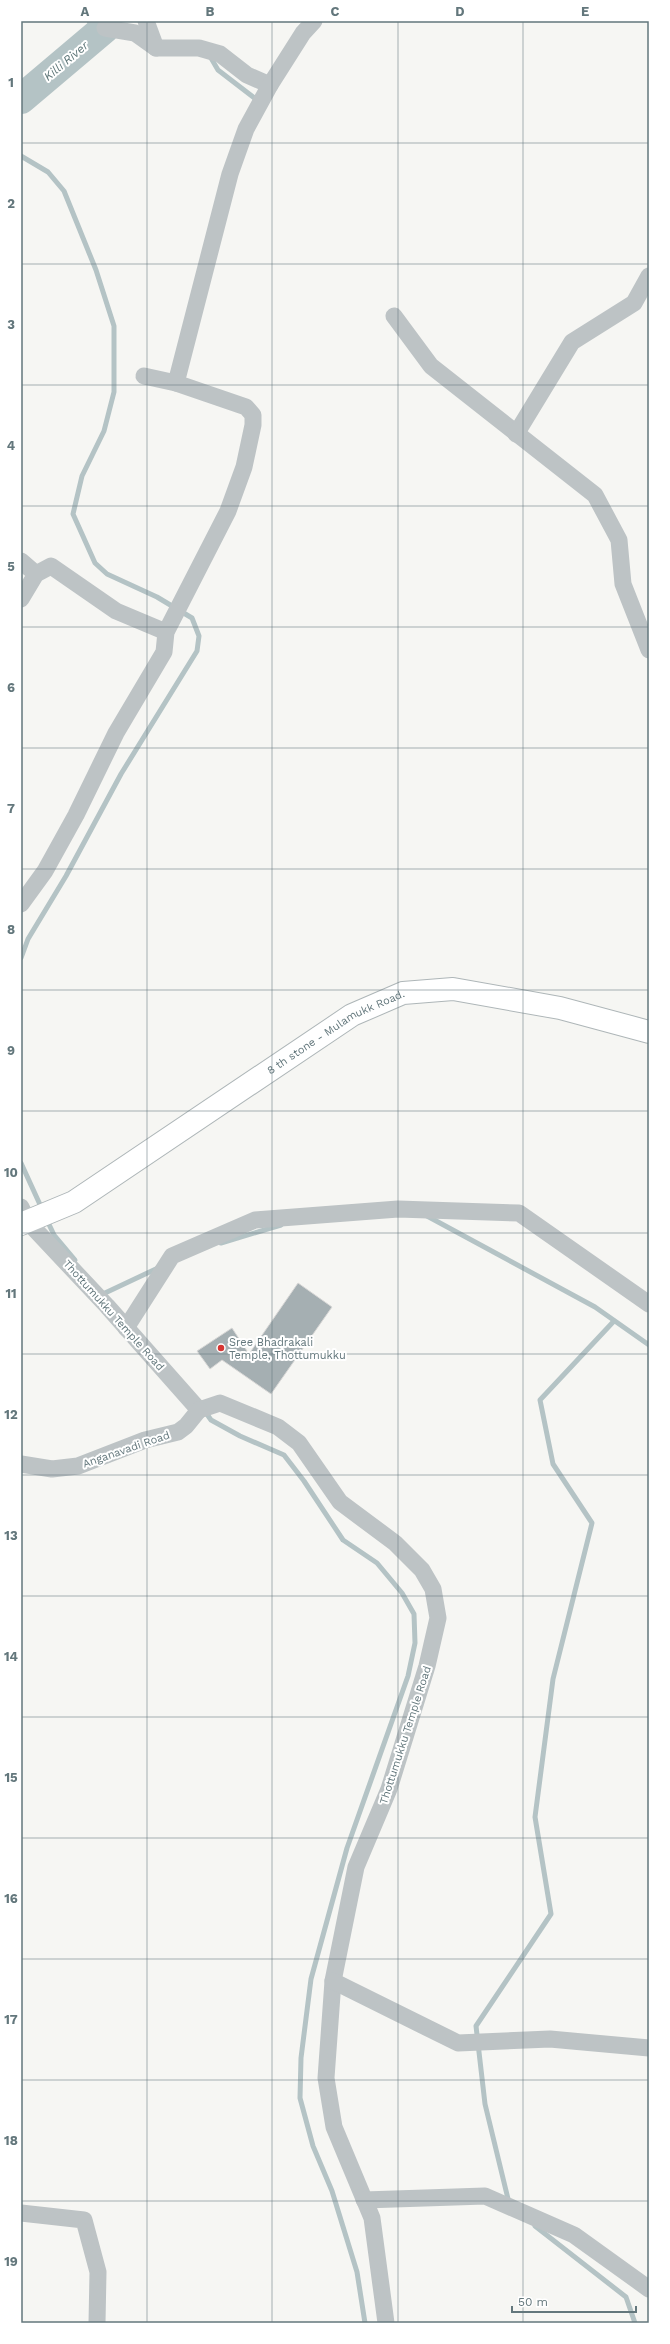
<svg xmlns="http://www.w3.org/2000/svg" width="670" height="2344" font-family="'Work Sans',sans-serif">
<rect width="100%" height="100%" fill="#f6f6f3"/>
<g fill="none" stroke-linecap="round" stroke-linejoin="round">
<g stroke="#b4c3c5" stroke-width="5">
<path d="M 211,58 L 218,70 L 257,100"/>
<path d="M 21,156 L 48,172 L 64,191 L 96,270 L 114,326 L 114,392 L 104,431 L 82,476 L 73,514 L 95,563 L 107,574 L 157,597 L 192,618 L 199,636 L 197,651 L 121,774 L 66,876 L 28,939 L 21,958"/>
<path d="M 21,1163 L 42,1209"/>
<path d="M 427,1216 L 595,1307 L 649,1345"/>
<path d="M 46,1218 L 54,1235 L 75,1260"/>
<path d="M 221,1243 L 281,1225"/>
<path d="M 105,1293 L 158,1268"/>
<path d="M 204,1410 L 211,1420 L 240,1436 L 284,1455 L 304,1481 L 343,1540 L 377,1563 L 402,1593 L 414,1614 L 415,1643 L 408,1676 L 347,1848 L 311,1979 L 301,2058 L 300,2098 L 313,2146 L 332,2191 L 357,2272 L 365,2323"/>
<path d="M 509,2203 L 485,2104 L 476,2026 L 551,1914 L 535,1817 L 553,1679 L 592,1523 L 553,1464 L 540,1400 L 614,1321"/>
<path d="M 535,2226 L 626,2297 L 635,2323"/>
</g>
<path stroke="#b4c3c5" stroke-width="30" d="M 21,99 L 105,28 L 102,21"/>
</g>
<path fill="#a5afb2" stroke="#d8d7d6" d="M 298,1283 L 332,1307 L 271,1394 L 222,1360 L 210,1369 L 197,1351 L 232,1328 L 249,1354 Z"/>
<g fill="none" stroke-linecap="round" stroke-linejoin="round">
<g stroke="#aeb6b8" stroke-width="24">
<g id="secondary">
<path id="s1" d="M 21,1224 L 74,1202 L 352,1015 L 403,993 L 453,989 L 560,1008 L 649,1032"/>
</g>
</g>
<g stroke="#bdc3c5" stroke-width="17">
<path d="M 146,21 L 156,48"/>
<path d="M 105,28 L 135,33 L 156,48 L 199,48 L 220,54 L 247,75 L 270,85 L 303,33 L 314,21"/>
<path d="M 394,316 L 431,366 L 595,495 L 619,540 L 623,584 L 649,650"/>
<path d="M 144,376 L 176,383"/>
<path d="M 516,434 L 572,342 L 634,303 L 649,276"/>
<path d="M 21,561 L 36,574"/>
<path d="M 21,599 L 36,574 L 51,566 L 116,611 L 166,632"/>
<path d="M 21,904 L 45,871 L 76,815 L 116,733 L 164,652 L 166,632 L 228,511 L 244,467 L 253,425 L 253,415 L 246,407 L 176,383 L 230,174 L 246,129 L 270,85"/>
<path d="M 21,1207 L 28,1222 L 107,1306 L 199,1410"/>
<path d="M 126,1328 L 172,1256 L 255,1220 L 398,1209 L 519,1213 L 649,1304"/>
<path d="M 199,1410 L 220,1403 L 278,1427 L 299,1443 L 340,1502 L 395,1543 L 422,1570 L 433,1589 L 438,1618 L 427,1666 L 389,1789 L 356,1867 L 333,1981 L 326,2078 L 334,2127 L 372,2218 L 386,2323"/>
<path d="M 21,1464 L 52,1469 L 78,1466 L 145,1440 L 178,1432 L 186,1426 L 199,1410"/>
<path d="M 333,1981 L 458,2043 L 550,2039 L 649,2048"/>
<path d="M 364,2200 L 485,2196 L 574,2235 L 649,2289"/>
<path d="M 21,2213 L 84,2220 L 98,2272 L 97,2323"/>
</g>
<use href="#secondary" stroke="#fff" stroke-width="22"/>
</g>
<path fill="none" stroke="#63777c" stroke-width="1" stroke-opacity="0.55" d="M 147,21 L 147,2323M 272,21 L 272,2323M 398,21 L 398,2323M 523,21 L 523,2323M 21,143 L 649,143M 21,264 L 649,264M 21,385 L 649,385M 21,506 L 649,506M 21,627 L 649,627M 21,748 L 649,748M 21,869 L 649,869M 21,990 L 649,990M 21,1111 L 649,1111M 21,1233 L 649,1233M 21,1354 L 649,1354M 21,1475 L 649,1475M 21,1596 L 649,1596M 21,1717 L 649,1717M 21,1838 L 649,1838M 21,1959 L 649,1959M 21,2080 L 649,2080M 21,2201 L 649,2201"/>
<circle fill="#d63633" stroke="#fff" stroke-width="1.5" cx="221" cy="1348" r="4"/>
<g text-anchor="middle" stroke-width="4" stroke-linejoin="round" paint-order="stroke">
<g font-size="11" fill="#63777c" stroke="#fff">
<text dy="4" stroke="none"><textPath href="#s1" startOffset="370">8 th stone - Mulamukk Road.</textPath></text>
<text transform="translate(114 1315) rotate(48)" y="4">Thottumukku Temple Road</text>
<text transform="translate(126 1449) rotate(-19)" y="4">Anganavadi Road</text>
<text transform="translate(405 1735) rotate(-72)" y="4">Thottumukku Temple Road</text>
</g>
<g font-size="11" fill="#63777c" stroke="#fff" text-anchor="start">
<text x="229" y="1346">Sree Bhadrakali<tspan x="229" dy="13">Temple, Thottumukku</tspan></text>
</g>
<g font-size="12" font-style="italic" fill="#5e7678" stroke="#fff">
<text transform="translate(66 61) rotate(-40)" y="4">Killi River</text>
</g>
</g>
<rect width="670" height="2344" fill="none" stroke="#ffffff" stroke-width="44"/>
<path d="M512 2306v6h124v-6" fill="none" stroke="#63777c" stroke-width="2"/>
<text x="518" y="2306" font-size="12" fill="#63777c" stroke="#ffffff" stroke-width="3" paint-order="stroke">50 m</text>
<rect x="22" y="22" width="626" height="2300" fill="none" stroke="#63777c" stroke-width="1.5"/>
<g font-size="13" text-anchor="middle" font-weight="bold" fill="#63777c">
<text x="85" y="16">A</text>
<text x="210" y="16">B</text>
<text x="335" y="16">C</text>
<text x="460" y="16">D</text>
<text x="585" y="16">E</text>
<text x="11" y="87">1</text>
<text x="11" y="208">2</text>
<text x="11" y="329">3</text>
<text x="11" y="450">4</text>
<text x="11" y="571">5</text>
<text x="11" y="692">6</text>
<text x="11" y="813">7</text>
<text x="11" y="934">8</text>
<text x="11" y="1055">9</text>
<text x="11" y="1177">10</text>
<text x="11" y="1298">11</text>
<text x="11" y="1419">12</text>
<text x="11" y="1540">13</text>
<text x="11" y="1661">14</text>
<text x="11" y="1782">15</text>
<text x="11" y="1903">16</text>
<text x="11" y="2024">17</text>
<text x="11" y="2145">18</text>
<text x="11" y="2266">19</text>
</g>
</svg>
